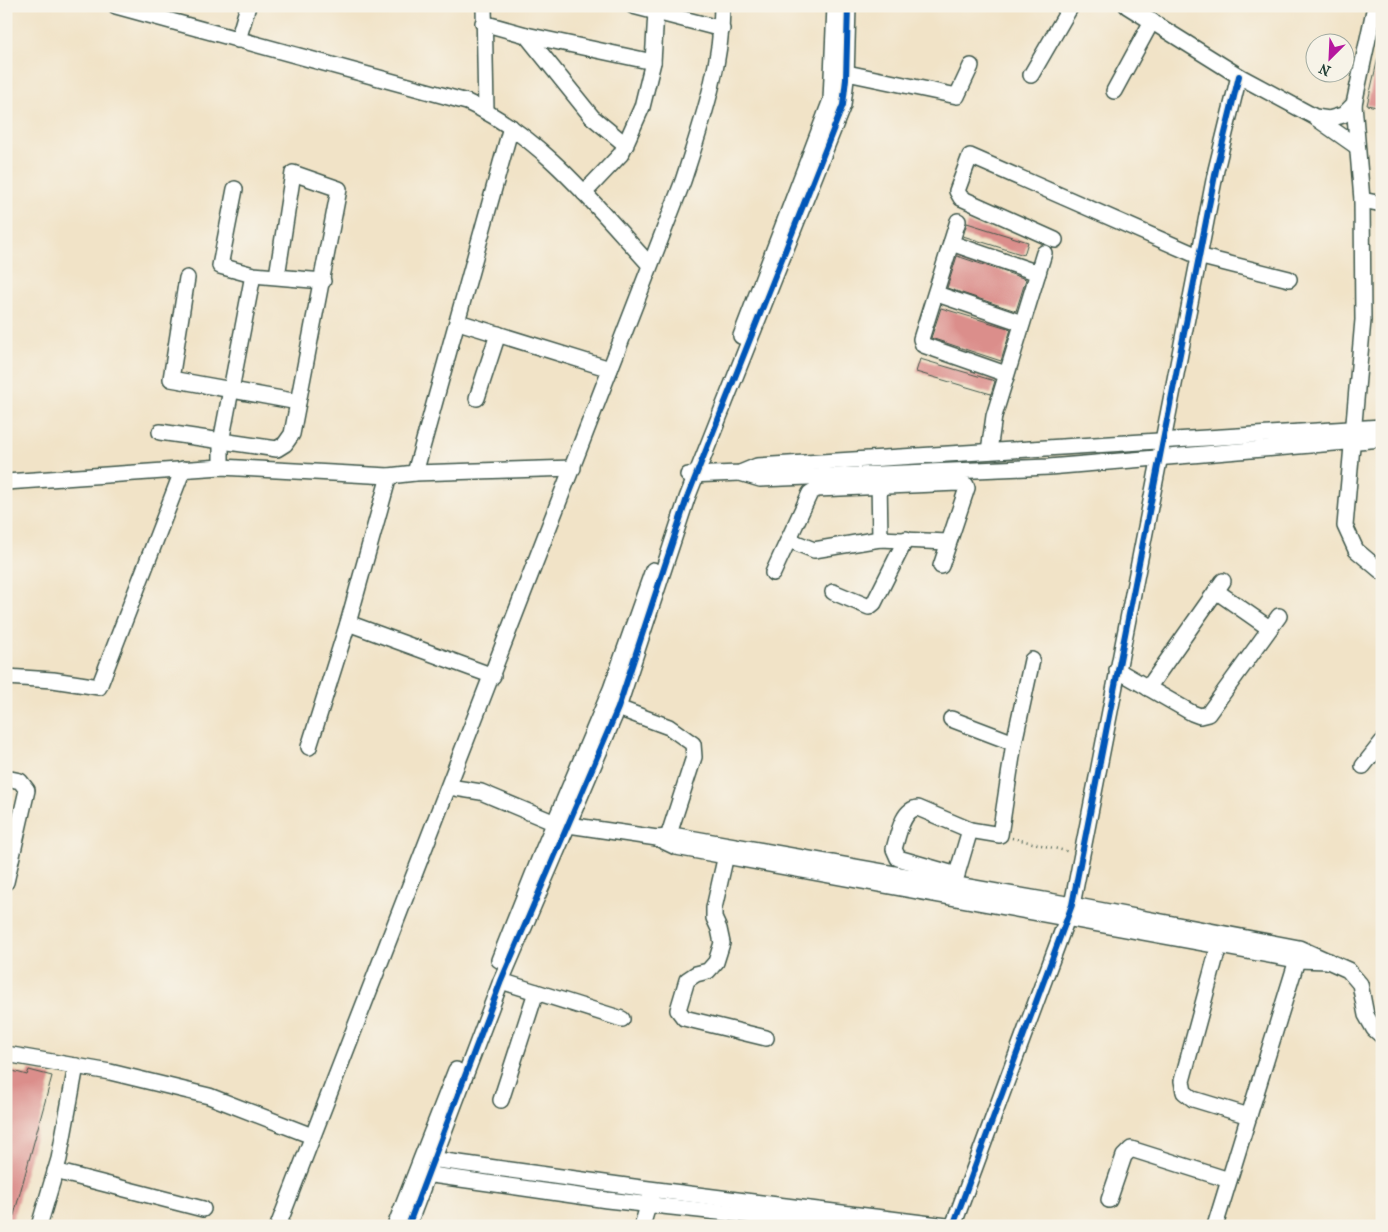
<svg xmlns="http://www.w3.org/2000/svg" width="1388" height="1232" font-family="'IM FELL French Canon',serif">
<rect width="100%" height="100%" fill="#f7f3e8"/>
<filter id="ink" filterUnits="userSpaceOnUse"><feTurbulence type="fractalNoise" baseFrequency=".02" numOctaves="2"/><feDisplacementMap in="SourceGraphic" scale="10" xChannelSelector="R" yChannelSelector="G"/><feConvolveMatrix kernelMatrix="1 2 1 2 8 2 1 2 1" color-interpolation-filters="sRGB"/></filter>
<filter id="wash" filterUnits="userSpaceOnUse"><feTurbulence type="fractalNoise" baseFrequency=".0096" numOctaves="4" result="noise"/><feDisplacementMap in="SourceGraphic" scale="20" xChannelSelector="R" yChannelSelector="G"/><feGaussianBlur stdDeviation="1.12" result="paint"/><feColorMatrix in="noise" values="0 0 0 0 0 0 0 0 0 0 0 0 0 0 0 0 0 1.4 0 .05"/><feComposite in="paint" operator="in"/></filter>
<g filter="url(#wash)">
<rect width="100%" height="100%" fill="#f1e3c7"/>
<g id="blocks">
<g fill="#db8e8b">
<path d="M 1378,58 L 1382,59 L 1382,108 L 1367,105 Z"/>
<path d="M 967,223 L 1028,242 L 1024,255 L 963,236 Z"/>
<path d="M 957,256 L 1026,279 L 1016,311 L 947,288 Z"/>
<path d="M 941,308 L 1011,329 L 1001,361 L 931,338 Z"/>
<path d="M 920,359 L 995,381 L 991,394 L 916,372 Z"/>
<path d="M 6,1069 L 27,1075 L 29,1070 L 52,1076 L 11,1226 L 6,1226 Z"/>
</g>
</g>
</g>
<g filter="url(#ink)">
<use href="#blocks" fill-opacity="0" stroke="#3e564a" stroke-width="1"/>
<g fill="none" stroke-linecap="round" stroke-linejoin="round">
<g stroke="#3e564a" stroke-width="18">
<g id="minor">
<path d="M 116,6 L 467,102 C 541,136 595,205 649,264"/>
<path d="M 484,6 L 486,111"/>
<path d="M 633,6 L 722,29"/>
<path d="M 1127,6 L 1239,76 L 1315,117 L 1329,119 L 1343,115 L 1354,104 L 1375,6"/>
<path d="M 483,23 L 526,35 L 653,62"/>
<path d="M 526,35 L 592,117 L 626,145"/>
<path d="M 238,40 L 248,6"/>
<path d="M 847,73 L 957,96 L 971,66"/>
<path d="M 1031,75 L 1071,6"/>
<path d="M 1114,91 L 1152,21"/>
<path d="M 1354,104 L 1362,200 L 1363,320 L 1345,526 L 1356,550 L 1382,572"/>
<path d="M 1316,118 L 1356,146"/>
<path d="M 235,189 L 220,266 L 253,275 L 323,281"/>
<path d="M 584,193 L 621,154 L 642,107 L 653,62 L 656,12"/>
<path d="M 1362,200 L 1382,204"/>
<path d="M 958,221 L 921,339 L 923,345 L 1006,374"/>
<path d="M 1055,240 L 961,198 L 957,191 L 970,156 L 1198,256 L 1289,279"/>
<path d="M 951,243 L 1038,273"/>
<path d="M 187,278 L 171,379 L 298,402"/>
<path d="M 937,294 L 1022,323"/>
<path d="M 465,324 L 610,369"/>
<path d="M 741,336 L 831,100 L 835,6"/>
<path d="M 477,398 L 498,334"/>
<path d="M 160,432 L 277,449 L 285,444 L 292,434 L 339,189 L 293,173 L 277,276"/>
<path d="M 989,451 L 994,416 L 1044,253"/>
<path d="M 221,467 L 221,442 L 253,275"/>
<path d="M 415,473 L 511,127"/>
<path d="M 740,473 L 760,479 L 1049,467 L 1382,439"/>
<path d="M 688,475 L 740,473 L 757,466 L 1382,427"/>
<path d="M 879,478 L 880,539"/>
<path d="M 6,482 L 221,467 L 389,476 L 415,473 L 573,468"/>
<path d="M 789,540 L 814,550 L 880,539 L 948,542"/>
<path d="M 773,573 L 810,493 L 817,489 L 958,483 L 966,485 L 967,488 L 941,566"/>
<path d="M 1216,591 L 1269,628"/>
<path d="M 833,592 L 869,607 L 874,603 L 906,539"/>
<path d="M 348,623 L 493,676"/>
<path d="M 1117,670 L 1192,713 L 1200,716 L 1208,714 L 1279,616"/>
<path d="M 6,677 L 53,680 L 99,687 L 183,469"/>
<path d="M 1148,688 L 1223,581"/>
<path d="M 618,708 L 669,727 L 693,744 L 694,757 L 668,837"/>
<path d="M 951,719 L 1014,743"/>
<path d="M 309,747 L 348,623 L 389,476"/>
<path d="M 1363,766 L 1382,742"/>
<path d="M 6,778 L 20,781 L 27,790 L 6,882"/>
<path d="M 449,787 L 481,792 L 555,823 L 657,838 L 676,847 L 1297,960 L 1329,961"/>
<path d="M 657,838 L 678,836 L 1072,905 L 1299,948 L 1348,970 L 1360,984 L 1366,1015 L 1374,1029 L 1382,1036"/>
<path d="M 726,855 L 714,908 L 714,918 L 719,929 L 722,943 L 716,962 L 708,971 L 696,974 L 687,980 L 678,1010 L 684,1018 L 766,1038"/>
<path d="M 957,875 L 898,858 L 894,849 C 898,836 902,809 918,808 L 970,830 L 1000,835 L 1014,743 L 1032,660"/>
<path d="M 954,884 L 970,830"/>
<path d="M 1219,945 L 1182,1081 L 1184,1092 L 1193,1099 L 1249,1116"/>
<path d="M 499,960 L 540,857 L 611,689 L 653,570"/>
<path d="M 501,981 L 622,1019"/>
<path d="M 6,1054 L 110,1072 L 209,1096 L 312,1136"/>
<path d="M 501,1100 L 536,992"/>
<path d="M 423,1158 L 641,1188 L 947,1226"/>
<path d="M 55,1171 L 203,1209"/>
<path d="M 418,1173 L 607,1200 L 846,1226"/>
<path d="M 1109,1200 L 1124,1156 L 1131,1149 L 1229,1180"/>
<path d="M 39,1226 L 59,1159 L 76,1066"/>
<path d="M 278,1226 L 683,181 C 701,125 722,66 722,6"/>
<path d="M 395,1226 L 456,1070"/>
<path d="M 408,1226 L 501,981 L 618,708 L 687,498 L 843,105 L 846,79 L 848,6"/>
<path d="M 642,1226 L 651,1196"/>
<path d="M 953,1226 L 1072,905 L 1216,170 L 1239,76"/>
<path d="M 1215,1226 L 1297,960"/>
</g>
</g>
<path stroke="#3e564a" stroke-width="2.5" stroke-dasharray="1 4" stroke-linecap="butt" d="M 1012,838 L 1070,852"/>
<use href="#minor" stroke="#fff" stroke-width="15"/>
<g stroke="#f7f3e8" stroke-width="9">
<g id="cycleway">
<path d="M 408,1226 L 501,981 L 618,708 L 687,498 L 843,105 L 846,79 L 848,6"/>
<path d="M 953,1226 L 1072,905 L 1216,170 L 1239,76"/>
</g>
</g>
<use href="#cycleway" stroke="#0057b8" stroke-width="6"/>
</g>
</g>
<rect width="1388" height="1232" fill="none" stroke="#f7f3e8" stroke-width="25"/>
<g transform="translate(1330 58) rotate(204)"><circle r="24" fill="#f7f3e8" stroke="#a1aaa0"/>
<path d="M0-4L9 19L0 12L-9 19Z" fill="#b5179e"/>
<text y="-8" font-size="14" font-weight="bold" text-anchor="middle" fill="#1f3d34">N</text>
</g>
</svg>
